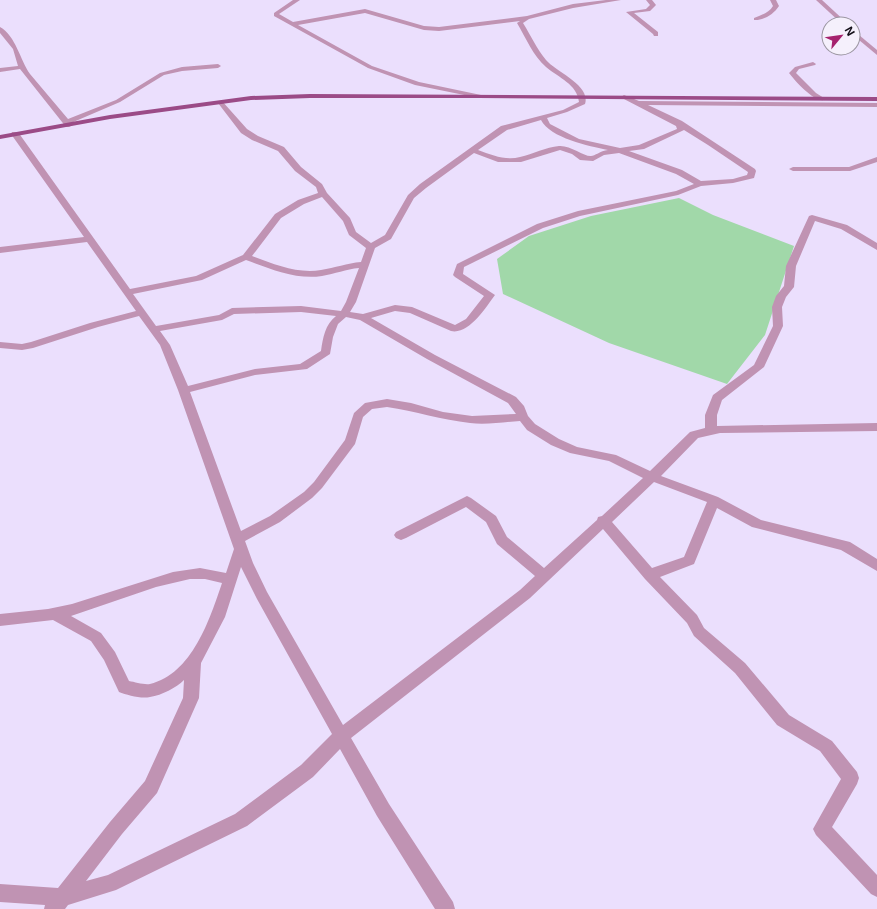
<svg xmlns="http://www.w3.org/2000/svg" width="877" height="909" font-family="Inter,sans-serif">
<rect width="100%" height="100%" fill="#ebdffd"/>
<path fill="#a1d8a9" d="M 679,198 L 713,215 L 794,246 L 765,335 L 727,384 L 609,343 L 503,294 L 497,259 L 529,236 L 591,216 Z"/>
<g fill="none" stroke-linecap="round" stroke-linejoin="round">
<g fill="#c093b3" fill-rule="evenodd">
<path d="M 293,0 L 300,0 L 279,14 L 293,22 L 365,9 L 424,26 L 439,27 L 527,16 L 573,4 L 606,0 L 621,0 L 573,8 L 529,19 L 523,23 C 531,36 537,49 546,60 C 556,72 591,85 585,104 L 567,112 L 547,118 L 550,124 L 579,139 L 620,148 L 639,145 L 677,129 L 676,126 L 622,98 L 621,97 L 624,95 L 639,101 L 877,103 L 877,107 L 648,105 L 682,121 L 755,169 L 756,171 L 754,178 L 733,183 L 701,186 L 678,195 L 580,216 L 543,228 L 464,267 L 463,274 L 495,295 C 486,307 469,335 451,331 L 410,313 L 395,311 L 371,318 L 435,355 L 516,397 L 524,406 L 528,416 L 535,424 L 559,439 L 577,447 L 616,455 L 650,471 L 690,432 L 705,428 L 705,415 L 713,395 L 754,365 L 773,326 L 772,307 L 776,296 L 784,286 L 786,266 L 809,216 L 812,215 L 847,225 L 877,243 L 877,250 L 841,229 L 815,221 L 796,266 L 794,287 L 786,297 L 782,307 L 783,326 L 764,367 L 722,400 L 717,415 L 717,426 L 877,423 L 877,431 L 720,433 L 698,438 L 661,476 L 718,497 L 761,520 L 850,542 L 877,559 L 877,571 L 841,550 L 752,527 L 717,508 L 694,564 L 660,577 L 697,615 L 704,628 L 745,663 L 789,715 L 832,741 L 857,772 L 859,778 L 857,784 L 832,827 L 877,875 L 877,897 L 871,894 L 816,835 L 813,829 L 841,779 L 820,751 L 777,725 L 735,673 L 694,636 L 687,623 L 645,579 L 603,529 L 530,598 L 351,738 L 389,804 L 453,902 L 455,909 L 435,909 L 377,816 L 340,749 L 313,777 L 247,826 L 116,890 L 68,905 L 65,909 L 44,909 L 45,905 L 0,902 L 0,884 L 58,888 L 110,822 L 145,781 L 183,698 L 184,680 C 176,688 162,695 150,697 C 141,699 127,695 119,692 L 104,660 L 91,641 L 53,620 L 0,626 L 0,614 L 48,609 L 72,604 L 173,572 L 200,568 L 226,573 L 234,549 L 178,390 L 160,345 L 139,316 L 98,327 L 33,348 L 22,350 L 0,348 L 0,342 L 22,344 L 31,342 L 90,323 L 136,311 L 87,242 L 0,253 L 0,247 L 84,237 L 11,134 L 12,132 L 18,132 L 130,289 L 196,276 L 243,255 L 275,214 L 298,200 L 318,193 L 316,187 L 295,171 L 278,151 L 252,140 L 241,133 L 218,103 L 218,101 L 222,101 L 247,129 L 258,136 L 284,147 L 301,167 L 322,184 L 327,193 L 350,218 L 356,232 L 371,243 L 385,235 L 408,195 L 420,184 L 501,126 L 563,110 L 579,102 C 577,84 559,78 546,67 C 533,56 526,38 517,23 L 520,21 L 439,31 L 424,30 L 365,13 L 298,25 L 372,66 L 419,82 L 481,95 L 481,97 L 479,98 L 415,85 L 368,68 L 274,16 L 274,13 ZM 541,120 C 550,138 589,146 608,150 C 600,151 595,156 591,156 C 585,157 570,145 559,146 C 546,147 533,154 520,157 C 506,161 492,155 478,150 L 507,130 ZM 684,130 L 708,145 L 748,172 L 747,175 L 733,179 L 701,181 L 682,170 L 629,151 L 644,149 ZM 560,150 L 572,154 L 580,160 L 593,161 L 604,155 L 619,153 L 676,174 L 694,184 L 676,191 L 578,211 L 537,224 L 457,264 L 453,275 L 455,277 L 484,296 L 466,319 L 455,325 L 412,307 L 395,305 L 363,314 L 350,312 L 356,302 L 375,248 L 391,239 L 414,198 L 426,188 L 474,153 L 498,162 L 521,162 ZM 322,197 L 343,221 L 349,235 L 366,248 L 361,262 C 347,263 335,268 321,270 C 297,274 274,264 252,256 L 281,218 L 304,204 ZM 246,260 C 271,269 296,280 322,276 C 335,274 346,269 359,268 L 346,302 L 341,311 L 301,306 L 232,308 L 219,315 L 156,326 L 133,294 L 202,280 ZM 301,312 L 336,316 C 325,325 323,337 321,351 L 300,364 L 255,369 L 188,386 L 170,345 L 160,331 L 222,320 L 234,314 ZM 346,317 L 360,320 L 427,359 L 508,403 L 516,414 L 472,416 L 443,412 L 411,403 L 387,399 L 365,403 L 354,413 L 345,440 L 314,482 L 304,492 L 270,516 L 241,531 L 190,392 L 255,375 L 307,369 L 330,354 L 333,337 L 338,324 ZM 387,407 C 415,411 442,420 470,423 C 486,425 504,422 520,421 L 527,430 L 551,445 L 570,453 L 609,461 L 643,478 L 602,516 L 598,517 L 597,520 L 544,568 L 507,537 L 496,516 L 471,498 L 467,496 L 396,532 L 394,535 L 396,538 L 401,540 L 406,538 L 466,507 L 486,522 L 497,544 L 535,576 L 520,590 L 343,725 L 267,592 L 253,563 L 245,541 L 280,522 L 312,498 L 322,488 L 355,444 L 363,417 L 372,409 ZM 654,482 L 707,502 L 684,557 L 652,568 L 612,522 ZM 241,567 L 257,599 L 332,734 L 301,765 L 235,814 L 108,875 L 86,881 L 122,834 L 157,793 L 199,698 L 201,663 L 225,617 ZM 190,579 L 205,579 L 222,583 C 210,619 192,674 150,684 C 144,685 135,682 129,681 L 115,652 L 101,633 L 71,616 L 156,587 Z"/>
<path d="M 646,0 L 652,0 L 656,5 L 650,11 L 634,13 L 658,32 L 658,36 L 654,36 L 653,34 L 626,12 L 646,9 L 650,5 Z"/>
<path d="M 770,0 L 776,0 L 779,6 C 774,14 763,21 754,20 L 754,18 C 761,15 769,13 773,6 Z"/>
<path d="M 816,0 L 822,0 L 848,24 L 842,24 Z"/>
<path d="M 0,27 C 16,36 20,60 30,74 L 68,119 L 116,100 L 160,73 L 182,67 L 218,64 L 221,66 L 218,68 L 182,71 L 164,75 L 120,102 L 71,123 L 73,125 L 69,127 L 66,127 L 20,69 L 0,72 L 0,68 L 18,66 L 13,49 L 0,33 Z"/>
<path d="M 853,30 L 877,50 L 877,55 L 853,35 Z"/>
<path d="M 813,62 L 816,64 L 815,65 L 799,69 L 796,73 L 816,93 L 824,98 L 824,100 C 814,102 795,81 789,73 L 795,67 Z"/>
<path d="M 877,157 L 877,162 L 850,171 L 793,171 L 789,169 L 793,167 L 849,167 Z"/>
</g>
<path fill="#9b4b87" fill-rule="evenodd" d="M 310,94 L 877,97 L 877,101 L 479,98 L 310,98 L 251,100 L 110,119 L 0,139 L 0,135 L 110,115 L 251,96 Z"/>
</g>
<g transform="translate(841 36) rotate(61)"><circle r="19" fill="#f5f0fc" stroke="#9b96a1"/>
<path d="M0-3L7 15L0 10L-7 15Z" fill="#a6226e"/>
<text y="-6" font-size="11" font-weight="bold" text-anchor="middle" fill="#130f18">N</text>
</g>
</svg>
